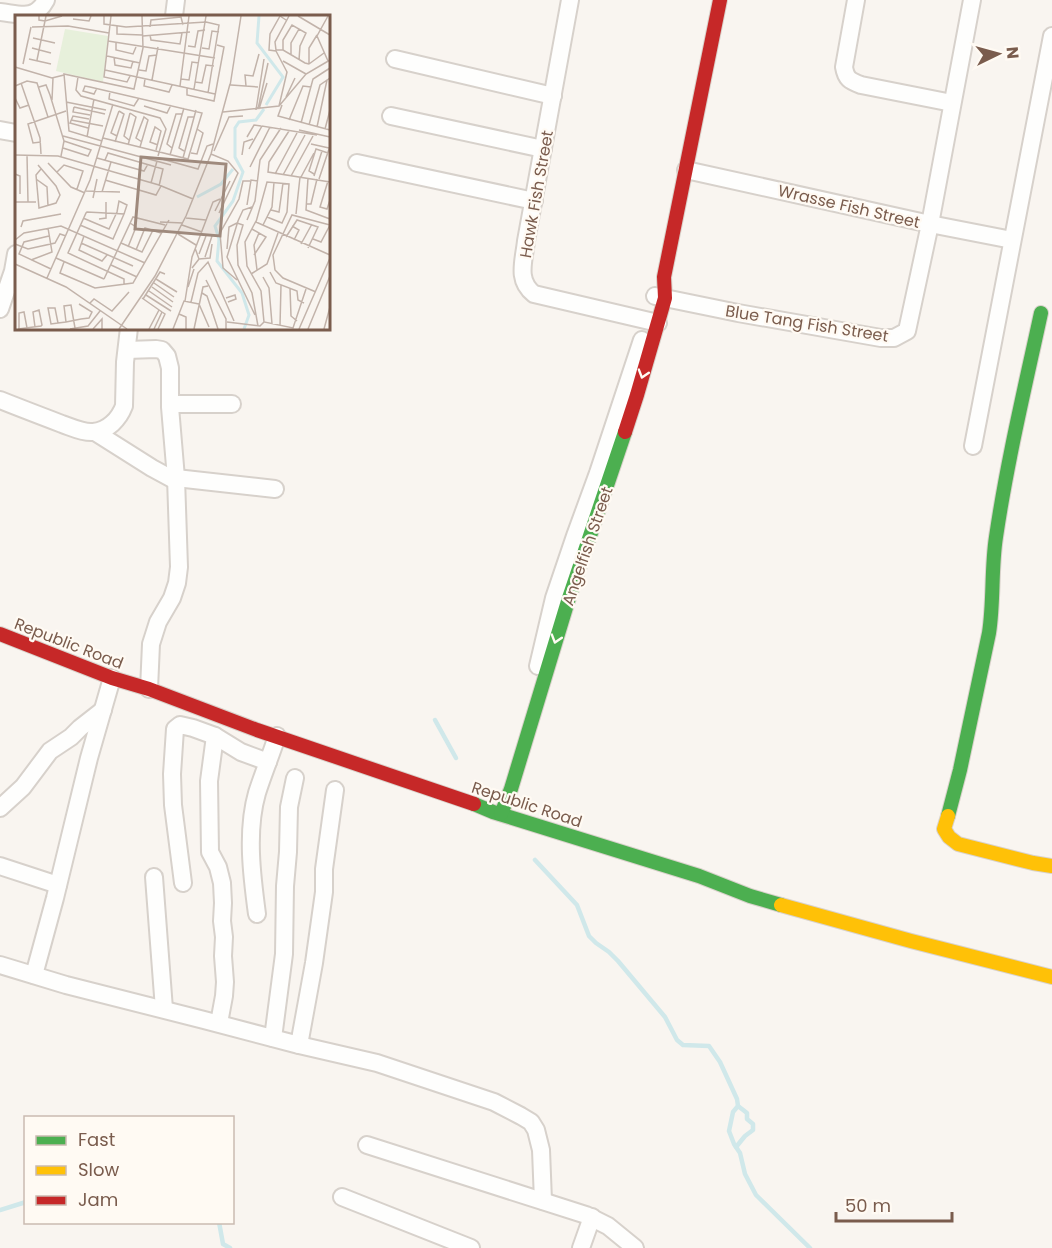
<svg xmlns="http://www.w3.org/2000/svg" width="1052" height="1248" font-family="Poppins,sans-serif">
<rect width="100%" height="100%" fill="#f9f5f0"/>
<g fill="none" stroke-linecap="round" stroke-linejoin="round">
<g stroke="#d0e8ea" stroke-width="4.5">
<path d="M 435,720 L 456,758"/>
<path d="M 535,860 L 577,905 L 589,936 L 596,943 L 609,952 L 618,961 L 665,1017 L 677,1040 L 683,1045 L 709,1046 L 720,1062 L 737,1099 L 738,1106 L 733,1112 L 729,1131 L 734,1144 L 740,1153 L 745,1174 L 756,1195 L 810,1248"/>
<path d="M 736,1147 L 745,1136 L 753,1130 L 753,1124 L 747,1119 L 747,1113 L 738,1106"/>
<path d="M 0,1210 L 26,1202"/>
<path d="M 219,1222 L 223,1244 L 230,1248"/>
</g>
<g stroke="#d7d1cb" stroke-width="20">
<g id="street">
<path d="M 570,0 L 526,241 C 524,261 516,280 534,294 L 658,323"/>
<path d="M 856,0 L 844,67 C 846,79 850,81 861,85 L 952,103"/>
<path d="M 0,12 C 20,14 35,21 46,0"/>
<path d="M 174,16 L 176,0"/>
<path d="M 395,59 L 553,96"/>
<path d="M 391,116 L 543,149"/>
<path d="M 0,130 L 16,133"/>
<path d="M 357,163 L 534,201"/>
<path d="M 686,170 L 930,224 L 1012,240"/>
<path d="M 655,296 L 738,313 L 881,338 L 894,338 L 907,331 L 930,224 L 972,0"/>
<path d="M 0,309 L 13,271 L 16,254"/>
<path d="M 127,350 L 156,349 L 162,350 L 167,356 L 170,368 L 170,407 L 176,478 L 179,567 L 177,583 L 172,598 L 158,622 L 151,644 L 149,689"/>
<path d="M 0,400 C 20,408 41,416 62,424 C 71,427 83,433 93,432 C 108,431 119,419 124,406 L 125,362 L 129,328"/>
<path d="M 170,404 L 232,404"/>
<path d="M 95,432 L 152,468 L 176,481"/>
<path d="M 973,446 L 1052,36"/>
<path d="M 176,478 L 275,489"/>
<path d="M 538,666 L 554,598 L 575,536 L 598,473 L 642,340"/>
<path d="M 215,736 L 209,781 L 210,852 L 218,867 L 222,883 L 223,903 L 222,921 L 224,937 L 223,956 L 225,982 L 224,996 L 219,1023"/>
<path d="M 0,808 L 23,787 L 50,751 L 71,737 L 80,728 L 103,710"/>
<path d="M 0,866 L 58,885"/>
<path d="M 154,877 L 164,1009"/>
<path d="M 183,883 L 173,805 L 172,774 L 175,729 L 180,725 L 193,728 L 215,736 L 241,752 L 268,762"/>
<path d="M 257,914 C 252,877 246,831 257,793 C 263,774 271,755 277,736"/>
<path d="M 0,965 L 66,985 L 204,1020 L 299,1045 L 377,1063 L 494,1102 L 521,1116 L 531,1122 L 536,1130 L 541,1150 L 543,1201"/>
<path d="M 34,975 L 55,898 L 89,758 L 112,678"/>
<path d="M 273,1038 L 284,954 L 285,886 L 288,852 L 289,807 L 295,778"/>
<path d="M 299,1045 L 314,963 L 324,892 L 324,869 L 335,790"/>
<path d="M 367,1145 L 586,1215 L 608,1226 L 635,1248"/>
<path d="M 342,1197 L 471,1248"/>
<path d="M 581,1248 L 592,1217"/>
</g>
</g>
<g stroke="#d9d2cb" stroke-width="16">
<g id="fast">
<path d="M 474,804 L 493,812 L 699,876 L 750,896 L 781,905"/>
<path d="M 501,814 L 511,789 L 568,601 L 625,432"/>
<path d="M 948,816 L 960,770 L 989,633 C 994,601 991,569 996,537 C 1007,462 1025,387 1041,313"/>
</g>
</g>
<g stroke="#d9d2cb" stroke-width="16">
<g id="slow">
<path d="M 948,816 L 944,829 L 949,837 L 958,844 L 1033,863 L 1052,866"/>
<path d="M 781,905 L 911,941 L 1052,977"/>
</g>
</g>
<g stroke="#d9d2cb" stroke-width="16">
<g id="jam">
<path d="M 625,432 L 637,395 L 665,298 L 664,277 L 720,0"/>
<path d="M 0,634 L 112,678 L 149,689 L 257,730 L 474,804"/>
</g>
</g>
<use href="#street" stroke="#fefefd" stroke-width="16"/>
<use href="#fast" stroke="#4caf50" stroke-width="14"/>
<use href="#slow" stroke="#ffc107" stroke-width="14"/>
<use href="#jam" stroke="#c62828" stroke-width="14"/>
</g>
<defs><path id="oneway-chevron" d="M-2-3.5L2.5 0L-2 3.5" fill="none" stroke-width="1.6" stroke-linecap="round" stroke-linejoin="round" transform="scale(1.5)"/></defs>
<g stroke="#fffaf3">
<use href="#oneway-chevron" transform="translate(643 374) rotate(107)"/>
<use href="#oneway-chevron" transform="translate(556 639) rotate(107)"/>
</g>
<g text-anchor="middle" stroke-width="4.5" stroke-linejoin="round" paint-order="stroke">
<g font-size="16" fill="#7a5c4d" stroke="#fffaf3">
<text transform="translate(536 194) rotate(-80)" y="6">Hawk Fish Street</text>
<text transform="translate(849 206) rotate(13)" y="6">Wrasse Fish Street</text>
<text transform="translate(807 323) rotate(9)" y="6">Blue Tang Fish Street</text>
<text transform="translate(587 546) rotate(-71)" y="6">Angelfish Street</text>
<text transform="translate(69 643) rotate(21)" y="6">Republic Road</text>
<text transform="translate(527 804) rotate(18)" y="6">Republic Road</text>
</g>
</g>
<g transform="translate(15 15)">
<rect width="315" height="315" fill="#f9f5f0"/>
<path d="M 50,14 L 93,21 L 88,67 L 41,56 Z" fill="#e7f0db"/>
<path fill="none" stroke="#d0e8ea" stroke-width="3" d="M 244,1 L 242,28 L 268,62 L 251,90M 182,182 L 206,169 L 218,154M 229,314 L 234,300 L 227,278 L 202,246 L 204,224 L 200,211 L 218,186 L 228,157 L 220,142 L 220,113 L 224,107 L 241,105 L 249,94"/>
<path fill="none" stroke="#c2b3aa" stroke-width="1.5" d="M 24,1 L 24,5 L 30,6 L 47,1M 89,1 L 89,9 L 111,12 L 191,7 L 204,10 L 193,78M 96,1 L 89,62 L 112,67 L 115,61M 283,1 L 315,20M 313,1 L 302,21 L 313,46M 58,4 L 74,6 L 76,1M 102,11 L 102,19 L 127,20M 17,12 L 53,11 L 94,18M 135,12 L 136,5 L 166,2 L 168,10M 135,20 L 136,25 L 165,29 L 167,18M 128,21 L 175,17M 18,23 L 40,28M 93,26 L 200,43M 101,28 L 101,35 L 118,39 L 121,32M 173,31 L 180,32 L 183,16 L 190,15M 17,33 L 36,38M 187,33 L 194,34 L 197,16 L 204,17M 268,35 L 261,35 L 260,27 L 274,1M 261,36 L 272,57 L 264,91M 261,36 L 254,35 L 255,19 L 265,1 L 271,5M 276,39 L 276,28 L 284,14M 92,41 L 125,48M 99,42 L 100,50 L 116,53 L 118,46M 14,44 L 36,49M 22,45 L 31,1M 284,45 L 285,31 L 291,18 L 277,10 L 268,25 L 268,35 L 290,48 L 294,49M 268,46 L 291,59M 8,49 L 16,12M 294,49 L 294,33 L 302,20M 294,49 L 309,38M 0,52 L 37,63 L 49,60M 90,55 L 200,79M 124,55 L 131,56 L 134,41 L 142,40M 63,62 L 61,75 L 66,81 L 145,103 L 151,114 L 143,141M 130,64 L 129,71 L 154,77 L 157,70M 166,64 L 174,65 L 177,47 L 184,48M 137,65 L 143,32M 180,67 L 187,68 L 191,50 L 199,51M 6,68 L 25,123 L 26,139M 216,70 L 243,72M 0,71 L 12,66 L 22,68 L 33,102M 165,71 L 174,1M 215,71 L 226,1M 231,71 L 230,60 L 238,61 L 244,39M 24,72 L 31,70 L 35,80 L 49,126 L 46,141M 82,73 L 79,79 L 68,76 L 70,71 L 75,72 L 187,98 L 173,144 L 88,123M 172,73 L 172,80 L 199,86 L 209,32 L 202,30M 179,74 L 191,1M 95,76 L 94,84 L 119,91 L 124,83M 271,82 L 280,63M 0,83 L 5,93 L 14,90M 37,85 L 38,63M 51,87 L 91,95M 267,90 L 263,101 L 315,115M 129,91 L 152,98 L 156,90M 59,92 L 90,99M 59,92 L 58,97 L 75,100M 243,94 L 253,48M 244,94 L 252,68M 241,95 L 249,44M 208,97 L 264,91 L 291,59 L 315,45M 56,105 L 88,111M 274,105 L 288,71 L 296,72M 286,108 L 298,64 L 315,53M 294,110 L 305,70 L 315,63M 302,112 L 312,65M 73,113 L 55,108 L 58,101 L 74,104M 310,114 L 315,95M 284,115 L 315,122M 274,116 L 254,147 L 253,157 L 315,167M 48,121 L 156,150M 102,121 L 96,118 L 104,96M 72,122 L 79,84M 232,122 L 239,110 L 246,111M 114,125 L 109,121 L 115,98M 87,126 L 54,116 L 49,59 L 119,74 L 128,33 L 127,1M 26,127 L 18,128 L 13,109 L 51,96M 100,127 L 109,99 L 104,96M 296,129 L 314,133M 113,130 L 121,102 L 115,98M 125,132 L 133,105 L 129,102 L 121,123 L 127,127M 48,133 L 73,141 L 76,135 L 49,126M 157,133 L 152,129 L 161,99 L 167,99M 234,134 L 247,111 L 302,120M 141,135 L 146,116 L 140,112 L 135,127 L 143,130M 169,136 L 164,133 L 173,102 L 179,102M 199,136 L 214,102 L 228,101M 176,138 L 182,139 L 188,118 L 182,114M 196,139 L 213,146 L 223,158 L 204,198M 0,140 L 43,141 L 144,170 L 178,184M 12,140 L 13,187M 155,140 L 169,93M 227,140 L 229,127 L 238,124M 82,143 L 129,156 L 133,149M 168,143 L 181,95M 147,144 L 183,154 L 192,131 L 198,129M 90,145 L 93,138 L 148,154 L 144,171M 33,148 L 56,172 L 70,178M 23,150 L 41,171 L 45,180 L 41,188 L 24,193 L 21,160 L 26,154M 235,152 L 255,112M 42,157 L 49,150 L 68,156 L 62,174M 0,159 L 5,161 L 5,179M 260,159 L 282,118M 299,159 L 294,156 L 301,134 L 313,138M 268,160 L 290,120M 276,161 L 298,121M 299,161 L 307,136M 286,162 L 299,138M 293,163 L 291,195 L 315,204M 21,164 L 32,172 L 33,191M 304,164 L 315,131M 90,165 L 141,180 L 146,171M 313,166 L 305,192 L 312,194 L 315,185M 136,168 L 142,146M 71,176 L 105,177M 87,177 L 96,147M 78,183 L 82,164M 0,187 L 21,187M 291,189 L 296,189 L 302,164M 232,190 L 236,165 L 243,166M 237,192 L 228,195 L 223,206 L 212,242 L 240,300M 256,195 L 264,197 L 268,168M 200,196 L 215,166M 102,197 L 104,186 L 112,190 L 109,199M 281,199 L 285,162M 252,202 L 267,208 L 272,197 L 274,169 L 252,167 L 241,207 L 315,240M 68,203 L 94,214 L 102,197M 171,203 L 191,205M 84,204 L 91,203 L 91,187M 232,205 L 240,186 L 245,145 L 266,113M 241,206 L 230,227 L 232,251 L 246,276 L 249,307 L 278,313 L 291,274M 145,207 L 168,208M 222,208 L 228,210 L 222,230 L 223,250 L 237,278 L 243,311M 65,210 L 98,224 L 109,199 L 72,197 L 71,198 L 53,238 L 109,264 L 109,269M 167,210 L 187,217M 248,210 L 257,192 L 259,167M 277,211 L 284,215 L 279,225M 6,212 L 8,206 L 46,199M 237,214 L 251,222 L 239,240M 163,219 L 181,230M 34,221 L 9,227 L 4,239 L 36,254M 69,221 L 64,235 L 87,246 L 92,240M 271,222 L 282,205 L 303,212 L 293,233M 298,224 L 306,227 L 315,210M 0,225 L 9,218 L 46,211 L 130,248M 66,228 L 118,251M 106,228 L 127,237 L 138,215M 0,229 L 13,234 L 40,228 L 45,219 L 51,221M 286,229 L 297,209M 113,232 L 121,212 L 115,208M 212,234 L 214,212 L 222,208M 121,235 L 130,213 L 146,218M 184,239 L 191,221M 190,242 L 197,221M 41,243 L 89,264M 184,244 L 195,243 L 197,229M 16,245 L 37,237 L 33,213M 49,247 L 45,258 L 80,273 L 118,268 L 154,205M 0,249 L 51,272 L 112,314M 96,250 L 122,262M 177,253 L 184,244 L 180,233M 242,255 L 239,230 L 244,218M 255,257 L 261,268 L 282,276 L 283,285 L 289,288M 236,259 L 252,249 L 263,218M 248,262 L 254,273 L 257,309M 32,263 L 75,165 L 98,89M 89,264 L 118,202 L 150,210M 141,264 L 162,277M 191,265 L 211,304 L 211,314M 222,265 L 208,253 L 205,218 L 224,184 L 228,166 L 235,166M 139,268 L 159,282M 137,272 L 158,287M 173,272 L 179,254M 275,273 L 276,301 L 282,306M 134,276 L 157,292M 301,277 L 268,263 L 260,255 L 258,240 L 277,200 L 315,210M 187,278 L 192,281 L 203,314M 131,280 L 156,296M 127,283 L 147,297M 211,283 L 220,280 L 221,284 L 213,287M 128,284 L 145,257 L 150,259M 170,286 L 177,242 L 198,187 L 205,184M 176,287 L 183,258 L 193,247 L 219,306M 75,288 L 79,284 L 97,296 L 114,277M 184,289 L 194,312M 164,299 L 171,302 L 171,314M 51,307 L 49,291 L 56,290 L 60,313M 212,307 L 245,311 L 249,307M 43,308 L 40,293 L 33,293 L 36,309 L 43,308 L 51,307 L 66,304 L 74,303 L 77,297 L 64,289M 265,311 L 266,270M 3,314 L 26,311 L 27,310 L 24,295 L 18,297 L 20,312M 4,314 L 4,298 L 9,297 L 12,313M 55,314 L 73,311 L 85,296M 78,314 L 87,304 L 87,314M 104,314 L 140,261 L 171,201 L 196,139 L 215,69M 134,314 L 144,295M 139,314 L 147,297M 143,314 L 150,299 L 147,297M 158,314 L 169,286 L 184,289M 179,314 L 188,272 L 193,271M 284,314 L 315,243M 293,314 L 315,261M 309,314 L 315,292"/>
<path fill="#9f8a7d" fill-opacity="0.15" stroke="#9f8a7d" stroke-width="3" d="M 126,142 L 211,149 L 205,221 L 120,214 Z"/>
<rect width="315" height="315" fill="none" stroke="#7a5c4d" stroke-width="3"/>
</g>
<rect x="24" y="1116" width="210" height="108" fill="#fffaf3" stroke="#cabbb1" stroke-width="1.5"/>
<rect x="36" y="1136" width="30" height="9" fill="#4caf50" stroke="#cabbb1" stroke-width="1.5"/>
<text x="78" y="1146" font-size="18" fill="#7a5c4d">Fast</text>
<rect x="36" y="1166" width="30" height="9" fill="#ffc107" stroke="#cabbb1" stroke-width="1.5"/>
<text x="78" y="1176" font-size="18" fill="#7a5c4d">Slow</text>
<rect x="36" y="1196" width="30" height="9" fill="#c62828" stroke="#cabbb1" stroke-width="1.5"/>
<text x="78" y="1206" font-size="18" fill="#7a5c4d">Jam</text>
<g transform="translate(998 54) rotate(85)" stroke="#fffaf3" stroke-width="4.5" paint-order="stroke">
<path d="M0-4.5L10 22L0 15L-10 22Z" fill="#7a5c4d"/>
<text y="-9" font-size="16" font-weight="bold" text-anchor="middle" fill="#7a5c4d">N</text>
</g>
<path d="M836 1212v9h116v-9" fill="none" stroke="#7a5c4d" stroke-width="3"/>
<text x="845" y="1212" font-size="18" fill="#7a5c4d" stroke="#fffaf3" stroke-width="4.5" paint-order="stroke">50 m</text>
</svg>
